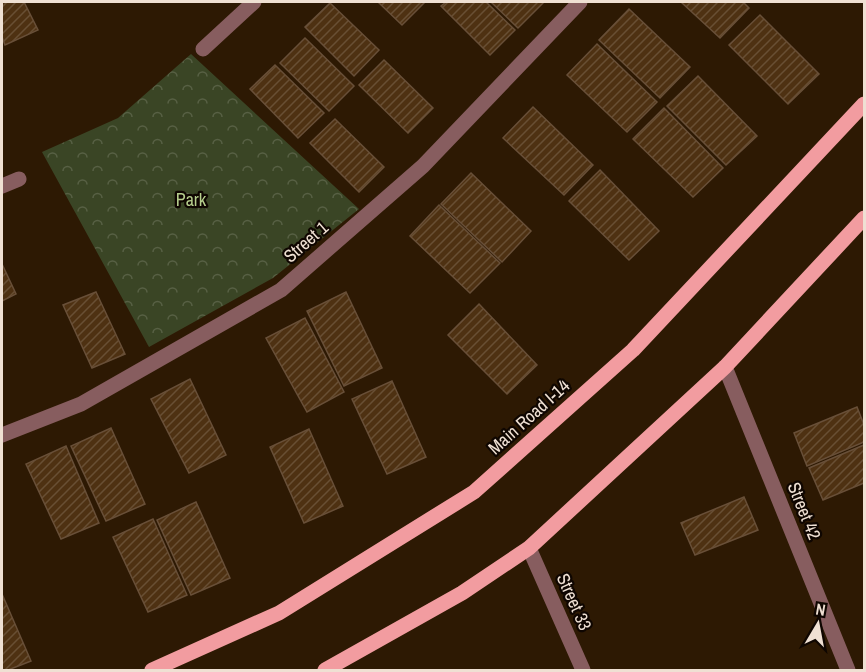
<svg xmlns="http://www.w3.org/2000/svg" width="866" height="672" font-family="'Archivo Narrow',sans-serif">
<defs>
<pattern id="park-crowns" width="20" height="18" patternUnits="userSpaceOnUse" patternTransform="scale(1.5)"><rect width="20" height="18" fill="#3a4525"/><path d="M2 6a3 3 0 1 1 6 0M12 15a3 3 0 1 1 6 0" fill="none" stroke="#576044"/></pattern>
<pattern id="building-hatch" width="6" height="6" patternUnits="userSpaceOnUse" patternTransform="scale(1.5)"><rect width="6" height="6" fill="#4e3112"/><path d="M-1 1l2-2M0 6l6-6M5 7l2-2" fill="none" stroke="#684f34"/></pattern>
</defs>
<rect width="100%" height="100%" fill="#2d1903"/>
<path fill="url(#park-crowns)" d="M 191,54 L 359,209 L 273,278 L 149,347 L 42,152 L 118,118 Z"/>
<g fill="url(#building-hatch)" stroke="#684f38" stroke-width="1.5">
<path d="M 2,2 L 24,2 L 38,30 L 5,45 L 2,37 Z"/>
<path d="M 378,2 L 425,2 L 402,25 Z"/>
<path d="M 446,2 L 486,2 L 515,30 L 490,55 L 441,6 Z"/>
<path d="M 491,2 L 542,2 L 543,3 L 518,28 Z"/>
<path d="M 681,2 L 743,2 L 749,8 L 720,38 Z"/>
<path d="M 330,3 L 379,50 L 354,76 L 305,27 Z"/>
<path d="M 629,9 L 690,67 L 660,98 L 599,40 Z"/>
<path d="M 760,15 L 819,74 L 788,104 L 729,45 Z"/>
<path d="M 305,38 L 354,86 L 329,111 L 280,63 Z"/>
<path d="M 597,44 L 657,102 L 627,132 L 567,75 Z"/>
<path d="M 384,60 L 433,108 L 408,133 L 359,85 Z"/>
<path d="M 275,65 L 324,113 L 298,138 L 250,89 Z"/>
<path d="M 698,76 L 757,136 L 726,165 L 667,106 Z"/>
<path d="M 533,107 L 593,165 L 564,195 L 503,138 Z"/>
<path d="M 664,108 L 723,168 L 693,197 L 633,139 Z"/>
<path d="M 335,119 L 384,167 L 359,192 L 310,143 Z"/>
<path d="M 600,170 L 659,231 L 629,260 L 569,201 Z"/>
<path d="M 471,173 L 531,231 L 502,262 L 441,204 Z"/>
<path d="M 439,205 L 500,263 L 470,293 L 410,236 Z"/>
<path d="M 2,264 L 16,294 L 2,301 Z"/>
<path d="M 96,292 L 125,354 L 92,368 L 63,305 Z"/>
<path d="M 346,292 L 382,368 L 344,386 L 307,311 Z"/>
<path d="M 479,304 L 537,365 L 507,394 L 448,335 Z"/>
<path d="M 305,318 L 344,392 L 307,412 L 266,338 Z"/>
<path d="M 190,379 L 226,455 L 189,473 L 151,399 Z"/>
<path d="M 392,381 L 426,457 L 387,474 L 352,399 Z"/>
<path d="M 857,407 L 864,425 L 864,442 L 807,466 L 794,433 Z"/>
<path d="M 111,428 L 145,504 L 106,521 L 71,446 Z"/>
<path d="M 309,429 L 343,506 L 304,523 L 270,447 Z"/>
<path d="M 864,445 L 864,483 L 823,500 L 809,468 Z"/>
<path d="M 66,446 L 99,523 L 61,539 L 26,464 Z"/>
<path d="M 744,497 L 758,530 L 695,555 L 681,523 Z"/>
<path d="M 196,502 L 230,578 L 191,595 L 157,520 Z"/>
<path d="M 153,519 L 187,595 L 148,612 L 113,537 Z"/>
<path d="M 2,594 L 31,661 L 8,670 L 2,670 Z"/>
</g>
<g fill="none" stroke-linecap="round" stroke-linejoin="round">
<g stroke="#875d5f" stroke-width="15">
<path d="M 203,49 L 254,2"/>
<path d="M 2,186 L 19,179"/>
<path d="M 725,367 L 848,670"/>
<path d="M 2,435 L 81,404 L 281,290 L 423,166 L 580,2"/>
<path d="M 529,548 L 583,670"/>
</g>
<g stroke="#f29ca0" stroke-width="15">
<path d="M 152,670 L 279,613 L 474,492 L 633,350 L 864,104"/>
<path d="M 325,670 L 462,593 L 529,548 L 725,367 L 864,218"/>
</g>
</g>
<g text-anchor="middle" stroke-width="4.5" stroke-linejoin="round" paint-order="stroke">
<g font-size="18" fill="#b7cf8d" stroke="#0f0601">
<text x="191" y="206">Park</text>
</g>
<g font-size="18" fill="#efe0d3" stroke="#0f0601">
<text transform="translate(306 242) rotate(-41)" y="6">Street 1</text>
<text transform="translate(529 417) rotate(-42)" y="6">Main Road I-14</text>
<text transform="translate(804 511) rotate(68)" y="6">Street 42</text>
<text transform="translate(574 602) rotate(66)" y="6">Street 33</text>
</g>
</g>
<rect width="866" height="672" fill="none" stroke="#efe0d3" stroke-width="6"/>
<g transform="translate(818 624) rotate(10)" stroke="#0f0601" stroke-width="4.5" paint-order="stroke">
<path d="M0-4.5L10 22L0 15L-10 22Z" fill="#efe0d3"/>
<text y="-9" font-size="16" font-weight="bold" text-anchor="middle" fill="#efe0d3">N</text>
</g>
</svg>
